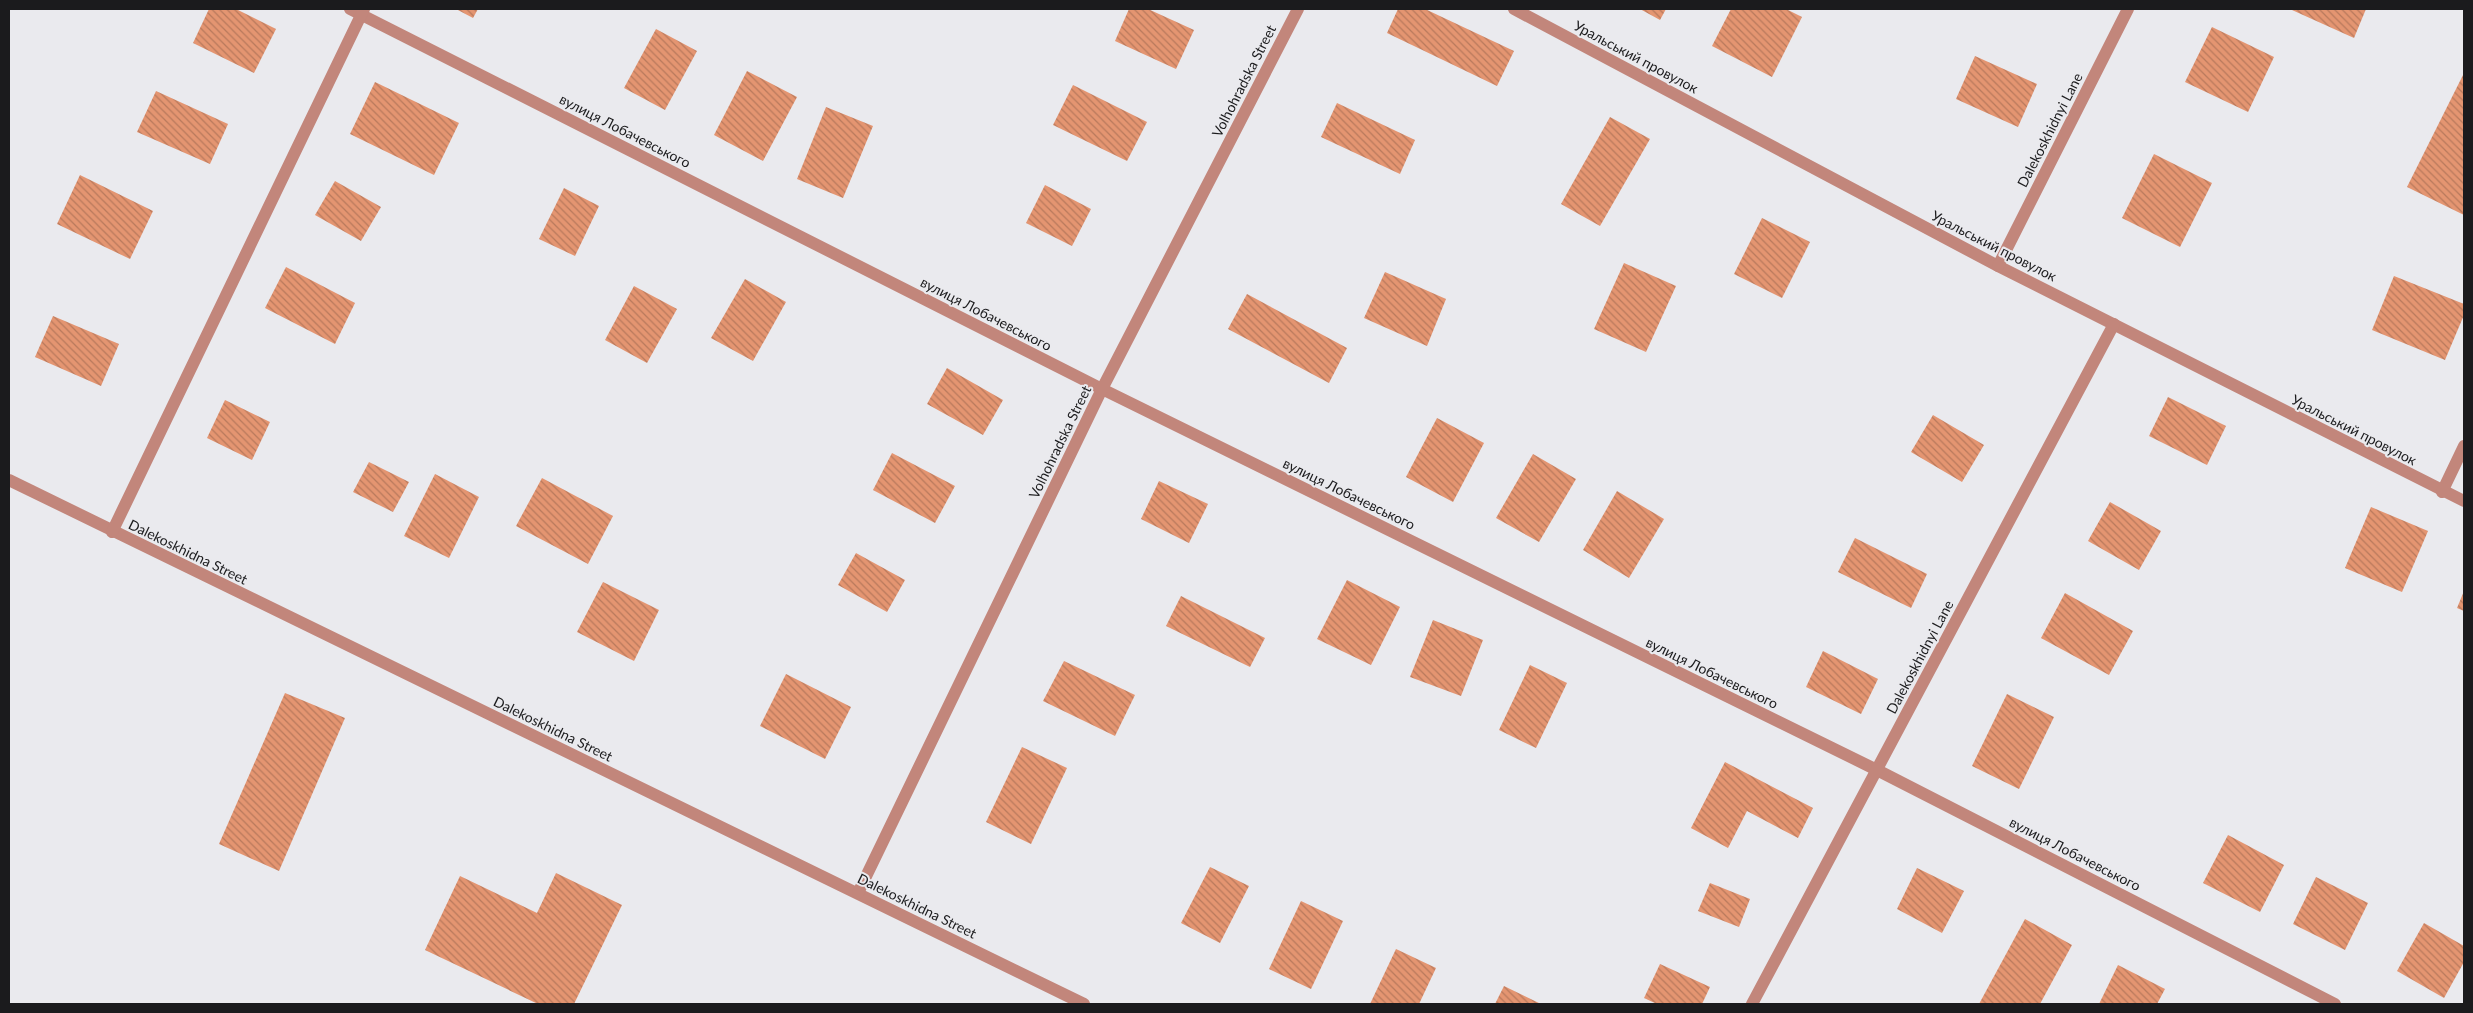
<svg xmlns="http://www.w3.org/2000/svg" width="2473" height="1013" font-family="Lato,sans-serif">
<defs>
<pattern id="building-back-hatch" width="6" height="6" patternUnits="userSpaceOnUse" patternTransform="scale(1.25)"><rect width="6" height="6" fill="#e49571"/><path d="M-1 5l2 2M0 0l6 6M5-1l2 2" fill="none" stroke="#b8795c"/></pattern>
</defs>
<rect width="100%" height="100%" fill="#eaeaee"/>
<g fill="url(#building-back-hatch)">
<path d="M 209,9 L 236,9 L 276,29 L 254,73 L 193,43 Z"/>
<path d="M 456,9 L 478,9 L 473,18 Z"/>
<path d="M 1129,9 L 1148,9 L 1194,30 L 1176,69 L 1115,41 Z"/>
<path d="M 1398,9 L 1425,9 L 1514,51 L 1497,86 L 1387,33 Z"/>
<path d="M 1640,9 L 1666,9 L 1660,20 Z"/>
<path d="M 1731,9 L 1786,9 L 1802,17 L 1772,77 L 1712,46 Z"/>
<path d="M 2292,9 L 2366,9 L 2354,38 L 2292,10 Z"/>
<path d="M 2212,27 L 2274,57 L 2248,112 L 2185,82 Z"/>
<path d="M 656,29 L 697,51 L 665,110 L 624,88 Z"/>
<path d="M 1975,56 L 2037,84 L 2018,127 L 1956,99 Z"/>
<path d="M 747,71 L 797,97 L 763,161 L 714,135 Z"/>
<path d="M 2464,73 L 2464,215 L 2407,187 Z"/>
<path d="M 375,82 L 459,123 L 434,175 L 350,134 Z"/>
<path d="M 1073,85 L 1147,122 L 1127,161 L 1053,125 Z"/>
<path d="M 156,91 L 228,124 L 210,164 L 137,132 Z"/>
<path d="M 1337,103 L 1415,140 L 1400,174 L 1321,137 Z"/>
<path d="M 826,107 L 873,126 L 843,198 L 797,179 Z"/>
<path d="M 1610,117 L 1650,139 L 1600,226 L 1561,204 Z"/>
<path d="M 2154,154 L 2212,183 L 2180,247 L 2122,218 Z"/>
<path d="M 80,175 L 153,211 L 130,259 L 57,224 Z"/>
<path d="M 335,181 L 381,207 L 361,241 L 315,215 Z"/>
<path d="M 1045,185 L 1091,209 L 1072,246 L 1026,223 Z"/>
<path d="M 564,188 L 599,206 L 575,256 L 539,239 Z"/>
<path d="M 1762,218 L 1810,242 L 1782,298 L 1734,274 Z"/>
<path d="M 1624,263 L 1676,286 L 1646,352 L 1594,329 Z"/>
<path d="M 286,267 L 355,303 L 335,344 L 265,308 Z"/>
<path d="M 1385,272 L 1446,299 L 1427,346 L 1364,318 Z"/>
<path d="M 2394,276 L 2464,304 L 2464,315 L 2445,360 L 2372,330 Z"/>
<path d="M 745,279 L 786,302 L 753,361 L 711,338 Z"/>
<path d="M 634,286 L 677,309 L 647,363 L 605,340 Z"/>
<path d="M 1247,294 L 1347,348 L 1329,383 L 1228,329 Z"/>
<path d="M 53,316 L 119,344 L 101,386 L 35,357 Z"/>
<path d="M 947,368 L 1003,400 L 983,435 L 927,404 Z"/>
<path d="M 2168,397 L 2226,426 L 2207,465 L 2149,436 Z"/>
<path d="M 225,400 L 270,422 L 252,460 L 207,438 Z"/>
<path d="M 1933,415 L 1984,445 L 1962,482 L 1911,452 Z"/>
<path d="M 1437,418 L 1484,443 L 1453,502 L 1406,477 Z"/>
<path d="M 892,453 L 955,486 L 935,523 L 873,490 Z"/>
<path d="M 1533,454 L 1576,479 L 1539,542 L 1496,518 Z"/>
<path d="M 369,462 L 409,482 L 393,512 L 353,492 Z"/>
<path d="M 435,474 L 479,497 L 449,558 L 404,536 Z"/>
<path d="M 542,478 L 613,516 L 588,564 L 516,526 Z"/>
<path d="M 1159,481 L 1208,504 L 1189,543 L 1141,519 Z"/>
<path d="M 1617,491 L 1664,519 L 1629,578 L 1583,550 Z"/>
<path d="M 2110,502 L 2161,531 L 2139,570 L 2088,541 Z"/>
<path d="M 2371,507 L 2428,531 L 2402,592 L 2345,568 Z"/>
<path d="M 1855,538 L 1927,574 L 1911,608 L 1838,572 Z"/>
<path d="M 856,553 L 905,580 L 887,612 L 838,585 Z"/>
<path d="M 1347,580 L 1400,607 L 1371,665 L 1317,639 Z"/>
<path d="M 603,582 L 659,610 L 634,661 L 577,632 Z"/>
<path d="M 2464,591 L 2464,611 L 2457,608 Z"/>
<path d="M 2065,593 L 2133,631 L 2109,675 L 2041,638 Z"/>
<path d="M 1181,596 L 1265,638 L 1250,667 L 1166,626 Z"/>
<path d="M 1433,620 L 1483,640 L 1461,696 L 1410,677 Z"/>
<path d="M 1823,651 L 1878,679 L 1861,714 L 1806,687 Z"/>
<path d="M 1064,661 L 1135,695 L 1115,736 L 1043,701 Z"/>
<path d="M 1530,665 L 1567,683 L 1536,748 L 1499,730 Z"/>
<path d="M 786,674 L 851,707 L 825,759 L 760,726 Z"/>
<path d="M 285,693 L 345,718 L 279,871 L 219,844 Z"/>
<path d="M 2007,694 L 2054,717 L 2019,789 L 1972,766 Z"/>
<path d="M 1022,747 L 1067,768 L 1031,844 L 986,822 Z"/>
<path d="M 1725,762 L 1813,808 L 1798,838 L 1747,811 L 1728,848 L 1691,828 Z"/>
<path d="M 2228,835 L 2284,865 L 2260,912 L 2203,883 Z"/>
<path d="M 1210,867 L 1249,886 L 1220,943 L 1181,923 Z"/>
<path d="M 1917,868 L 1964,891 L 1942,933 L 1897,909 Z"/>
<path d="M 556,873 L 622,905 L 574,1004 L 538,1004 L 425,950 L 460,876 L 537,913 Z"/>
<path d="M 2316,877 L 2368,903 L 2345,950 L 2293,924 Z"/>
<path d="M 1710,883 L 1750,899 L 1739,927 L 1698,911 Z"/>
<path d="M 1301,901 L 1343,921 L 1311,989 L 1269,969 Z"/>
<path d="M 2025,919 L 2072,945 L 2040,1004 L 1979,1004 Z"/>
<path d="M 2424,923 L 2464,946 L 2464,962 L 2444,998 L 2397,971 Z"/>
<path d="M 1396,949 L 1436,968 L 1419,1004 L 1370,1004 Z"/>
<path d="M 1660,964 L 1710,987 L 1702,1004 L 1657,1004 L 1644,998 Z"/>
<path d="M 2118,965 L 2165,989 L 2157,1004 L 2099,1004 Z"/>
<path d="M 1504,986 L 1541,1004 L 1495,1004 Z"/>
</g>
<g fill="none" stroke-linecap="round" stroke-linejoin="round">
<g stroke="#c2867b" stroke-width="12">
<path d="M 350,9 L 1102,389 L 1877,770 L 2335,1004"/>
<path d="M 1514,9 L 1998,266 L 2464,501"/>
<path d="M 1998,266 L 2128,9"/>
<path d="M 9,480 L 1084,1004"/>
<path d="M 2442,492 L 2464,446"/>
<path d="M 112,532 L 364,9"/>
<path d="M 858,893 L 1102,389 L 1298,9"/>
<path d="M 1752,1004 L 2114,324"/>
</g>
</g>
<g text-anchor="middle" stroke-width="4" stroke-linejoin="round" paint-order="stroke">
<g font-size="14" fill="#1b1b1d" stroke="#eaeaee">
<text transform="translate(1636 57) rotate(28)" y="5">Уральський провулок</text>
<text transform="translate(1244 81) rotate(-63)" y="5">Volhohradska Street</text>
<text transform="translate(2050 130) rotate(-63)" y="5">Dalekoskhidnyi Lane</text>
<text transform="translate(625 131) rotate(27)" y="5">вулиця Лобачевського</text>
<text transform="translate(1994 246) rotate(27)" y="5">Уральський провулок</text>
<text transform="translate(986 314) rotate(27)" y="5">вулиця Лобачевського</text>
<text transform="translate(2354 430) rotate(27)" y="5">Уральський провулок</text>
<text transform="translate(1060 442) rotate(-64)" y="5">Volhohradska Street</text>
<text transform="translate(1349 494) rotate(26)" y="5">вулиця Лобачевського</text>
<text transform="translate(188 552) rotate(26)" y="5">Dalekoskhidna Street</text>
<text transform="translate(1920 657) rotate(-62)" y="5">Dalekoskhidnyi Lane</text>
<text transform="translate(1712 673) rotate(26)" y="5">вулиця Лобачевського</text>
<text transform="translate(553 729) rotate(26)" y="5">Dalekoskhidna Street</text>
<text transform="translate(2075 854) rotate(27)" y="5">вулиця Лобачевського</text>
<text transform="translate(917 906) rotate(26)" y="5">Dalekoskhidna Street</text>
</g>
</g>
<rect width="2473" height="1013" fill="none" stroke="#1b1b1d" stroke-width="20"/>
</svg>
